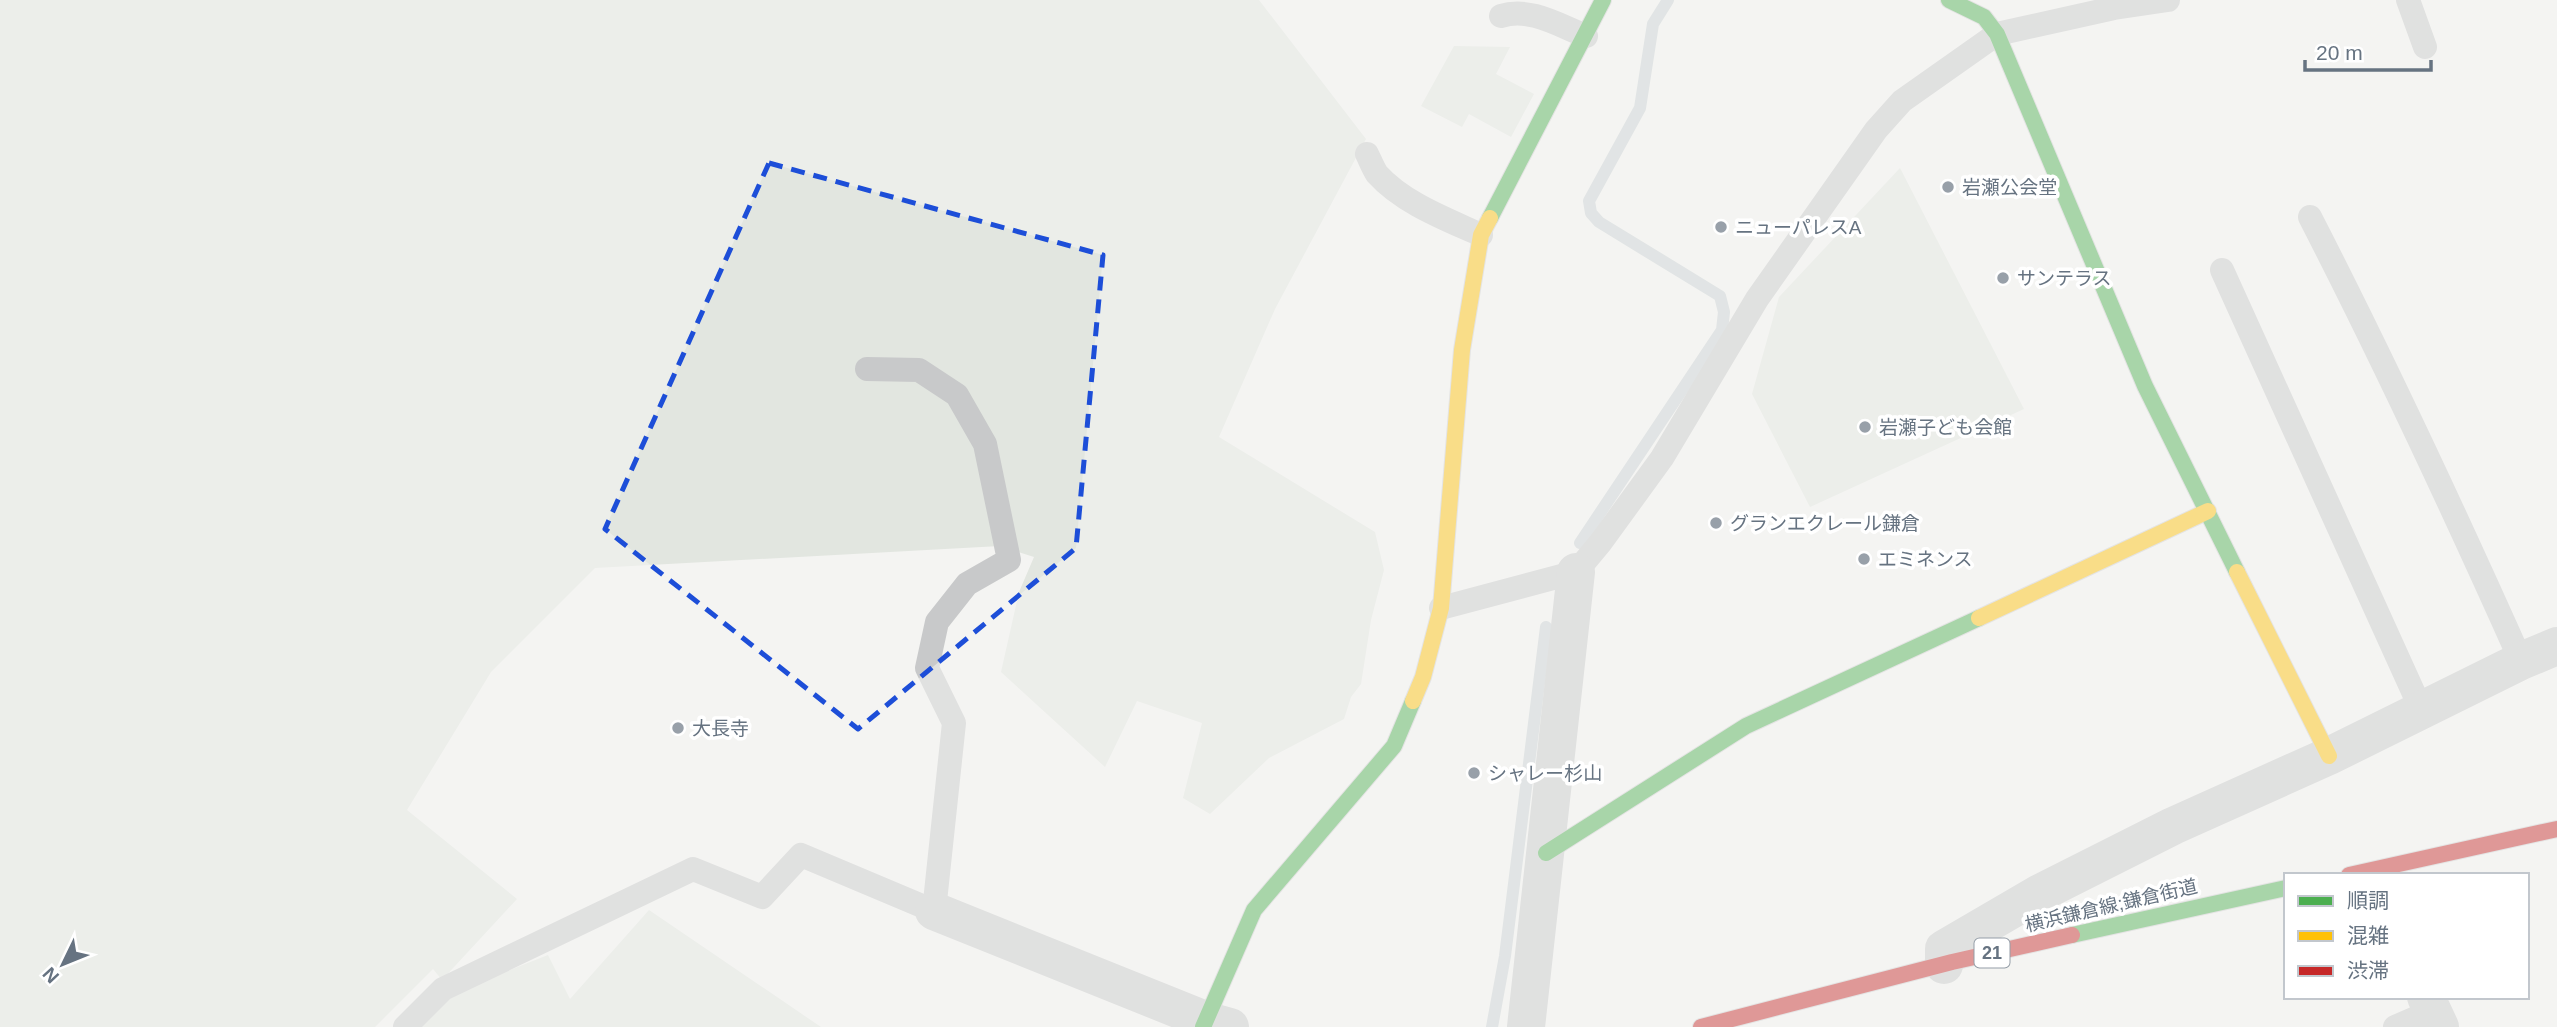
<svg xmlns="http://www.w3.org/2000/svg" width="2557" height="1027" font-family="Arial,'Noto Sans JP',sans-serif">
<rect width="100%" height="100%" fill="#f4f4f2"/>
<g fill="#e2e6e0">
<path d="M 0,0 L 1259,0 L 1366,139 L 1275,309 L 1219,437 L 1375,532 L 1384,570 L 1371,620 L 1361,684 L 1351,697 L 1344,719 L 1269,758 L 1210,814 L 1183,798 L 1202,723 L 1137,701 L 1105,767 L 1001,672 L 1019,592 L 1034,557 L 1000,546 L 595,568 L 491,672 L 407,810 L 517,899 L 442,980 L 433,969 L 375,1027 L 0,1027 Z"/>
<path d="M 1454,46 L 1510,47 L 1496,74 L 1534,94 L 1511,137 L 1469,114 L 1462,127 L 1421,106 Z"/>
<path d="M 1900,168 L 2024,409 L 1810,507 L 1752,394 L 1779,297 Z"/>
<path d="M 649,910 L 821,1027 L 409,1027 L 451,993 L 548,955 L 570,999 Z"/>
</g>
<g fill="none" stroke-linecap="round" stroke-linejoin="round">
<g stroke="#cad1d4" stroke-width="12">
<path d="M 1580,543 L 1722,330 L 1724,312 L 1720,296 L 1599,222 L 1591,213 L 1589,201 L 1640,108 L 1653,24 L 1668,0"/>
<path d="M 1492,1027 L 1505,956 L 1546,627"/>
</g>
<g stroke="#d1d1d2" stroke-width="18">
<g id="fast">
<path d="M 1949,0 L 1984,17 L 1997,34 L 2145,386 L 2237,572"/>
<path d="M 1490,218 L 1603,0"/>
<path d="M 1546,853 L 1746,726 L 1979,618"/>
<path d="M 2072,935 L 2286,888"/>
<path d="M 1203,1027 L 1254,910 L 1394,746 L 1413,701"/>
</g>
</g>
<g stroke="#d1d1d2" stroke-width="18">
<g id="slow">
<path d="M 2237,572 L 2329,756"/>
<path d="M 1979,618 L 2208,511"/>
<path d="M 1413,701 L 1423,677 L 1441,608 L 1462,350 L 1481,235 L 1490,218"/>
</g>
</g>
<g stroke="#d1d1d2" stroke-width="18">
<g id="jam">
<path d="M 2349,875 L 2557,829"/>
<path d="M 1701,1027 L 1952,962 L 2072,935"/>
</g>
</g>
<g stroke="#c8c9ca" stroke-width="24">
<path d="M 2408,0 L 2425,47"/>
<path d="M 1501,16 C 1530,7 1558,25 1586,36"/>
<path d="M 1367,154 C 1370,160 1373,168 1377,174 C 1403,203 1446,219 1481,235"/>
<path d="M 2310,217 C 2385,363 2454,511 2521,661"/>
<path d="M 2222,270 L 2421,709"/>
<path d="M 1441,608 L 1576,572 L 1601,542 L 1662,458 L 1757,299 L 1876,130 L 1902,101 L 1997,34 L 2114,8 L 2168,0"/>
<path d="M 405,1027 L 443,989 L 693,869 L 762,897 L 801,855 L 934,911 L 954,723 L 927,668 L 937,622 L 967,584 L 1009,560 L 985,444 L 957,395 L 919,370 L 867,369"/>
<path d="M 2395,1027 L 2432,1011"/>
</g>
<g stroke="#c8c9ca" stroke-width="38">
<path d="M 934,911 L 1205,1020 L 1230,1027"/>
<path d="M 1944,965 L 1944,949 L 2040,893 L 2173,826 L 2329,756 L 2521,661 L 2557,646"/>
<path d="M 2426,997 L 2440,1027"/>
<path d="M 1526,1027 L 1576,572"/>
</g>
<use href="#fast" stroke="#4caf50" stroke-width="16"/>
<use href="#slow" stroke="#ffc107" stroke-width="16"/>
<use href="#jam" stroke="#c62828" stroke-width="16"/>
</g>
<path d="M0 0H2557V1027H0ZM 769,163 L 1103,255 L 1076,548 L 858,729 L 605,529 Z" fill="#f4f4f2" fill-opacity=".55" fill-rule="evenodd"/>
<path fill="none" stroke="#1d4ed8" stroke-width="5" stroke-dasharray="14 9" stroke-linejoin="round" d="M 769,163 L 1103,255 L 1076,548 L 858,729 L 605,529 Z"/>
<g fill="#98a0a9" stroke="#fff" stroke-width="2.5">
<circle cx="1948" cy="187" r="7"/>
<circle cx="1721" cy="227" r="7"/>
<circle cx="2003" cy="278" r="7"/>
<circle cx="1865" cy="427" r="7"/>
<circle cx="1716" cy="523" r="7"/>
<circle cx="1864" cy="559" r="7"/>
<circle cx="678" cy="728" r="7"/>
<circle cx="1474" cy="773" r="7"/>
</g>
<g text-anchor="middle" stroke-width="7" stroke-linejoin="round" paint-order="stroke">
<rect fill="#fff" stroke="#949da7" stroke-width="2" x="1974.5" y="938.5" width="35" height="29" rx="5"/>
<g font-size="18" font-weight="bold" fill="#667381">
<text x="1992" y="959">21</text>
</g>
<g font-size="19" fill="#667381" stroke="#fff" text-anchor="start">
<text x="1962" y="194">岩瀬公会堂</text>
<text x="1735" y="234">ニューパレスA</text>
<text x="2017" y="285">サンテラス</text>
<text x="1879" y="434">岩瀬子ども会館</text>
<text x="1730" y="530">グランエクレール鎌倉</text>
<text x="1878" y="566">エミネンス</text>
<text x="692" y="735">大長寺</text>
<text x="1488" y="780">シャレー杉山</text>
</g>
<g font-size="19" fill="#667381" stroke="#fff">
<text transform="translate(2111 905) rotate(-13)" y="7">横浜鎌倉線;鎌倉街道</text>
</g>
</g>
<rect x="2284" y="873" width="245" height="126" fill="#ffffff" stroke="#c2c7cd" stroke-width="2"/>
<rect x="2298" y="896" width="35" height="10" fill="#4caf50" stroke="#c2c7cd" stroke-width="2"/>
<text x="2347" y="908" font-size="21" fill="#667381">順調</text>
<rect x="2298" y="931" width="35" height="10" fill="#ffc107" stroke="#c2c7cd" stroke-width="2"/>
<text x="2347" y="943" font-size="21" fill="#667381">混雑</text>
<rect x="2298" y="966" width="35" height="10" fill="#c62828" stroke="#c2c7cd" stroke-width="2"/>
<text x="2347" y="978" font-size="21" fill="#667381">渋滞</text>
<g transform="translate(63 964) rotate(227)" stroke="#ffffff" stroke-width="5" paint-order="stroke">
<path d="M0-5L12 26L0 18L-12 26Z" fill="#667381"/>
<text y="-10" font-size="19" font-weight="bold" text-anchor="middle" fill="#667381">N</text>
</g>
<path d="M2305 60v10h126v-10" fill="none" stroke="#667381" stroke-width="3.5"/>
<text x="2316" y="60" font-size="21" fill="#667381" stroke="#ffffff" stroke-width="5" paint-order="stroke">20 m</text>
</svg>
